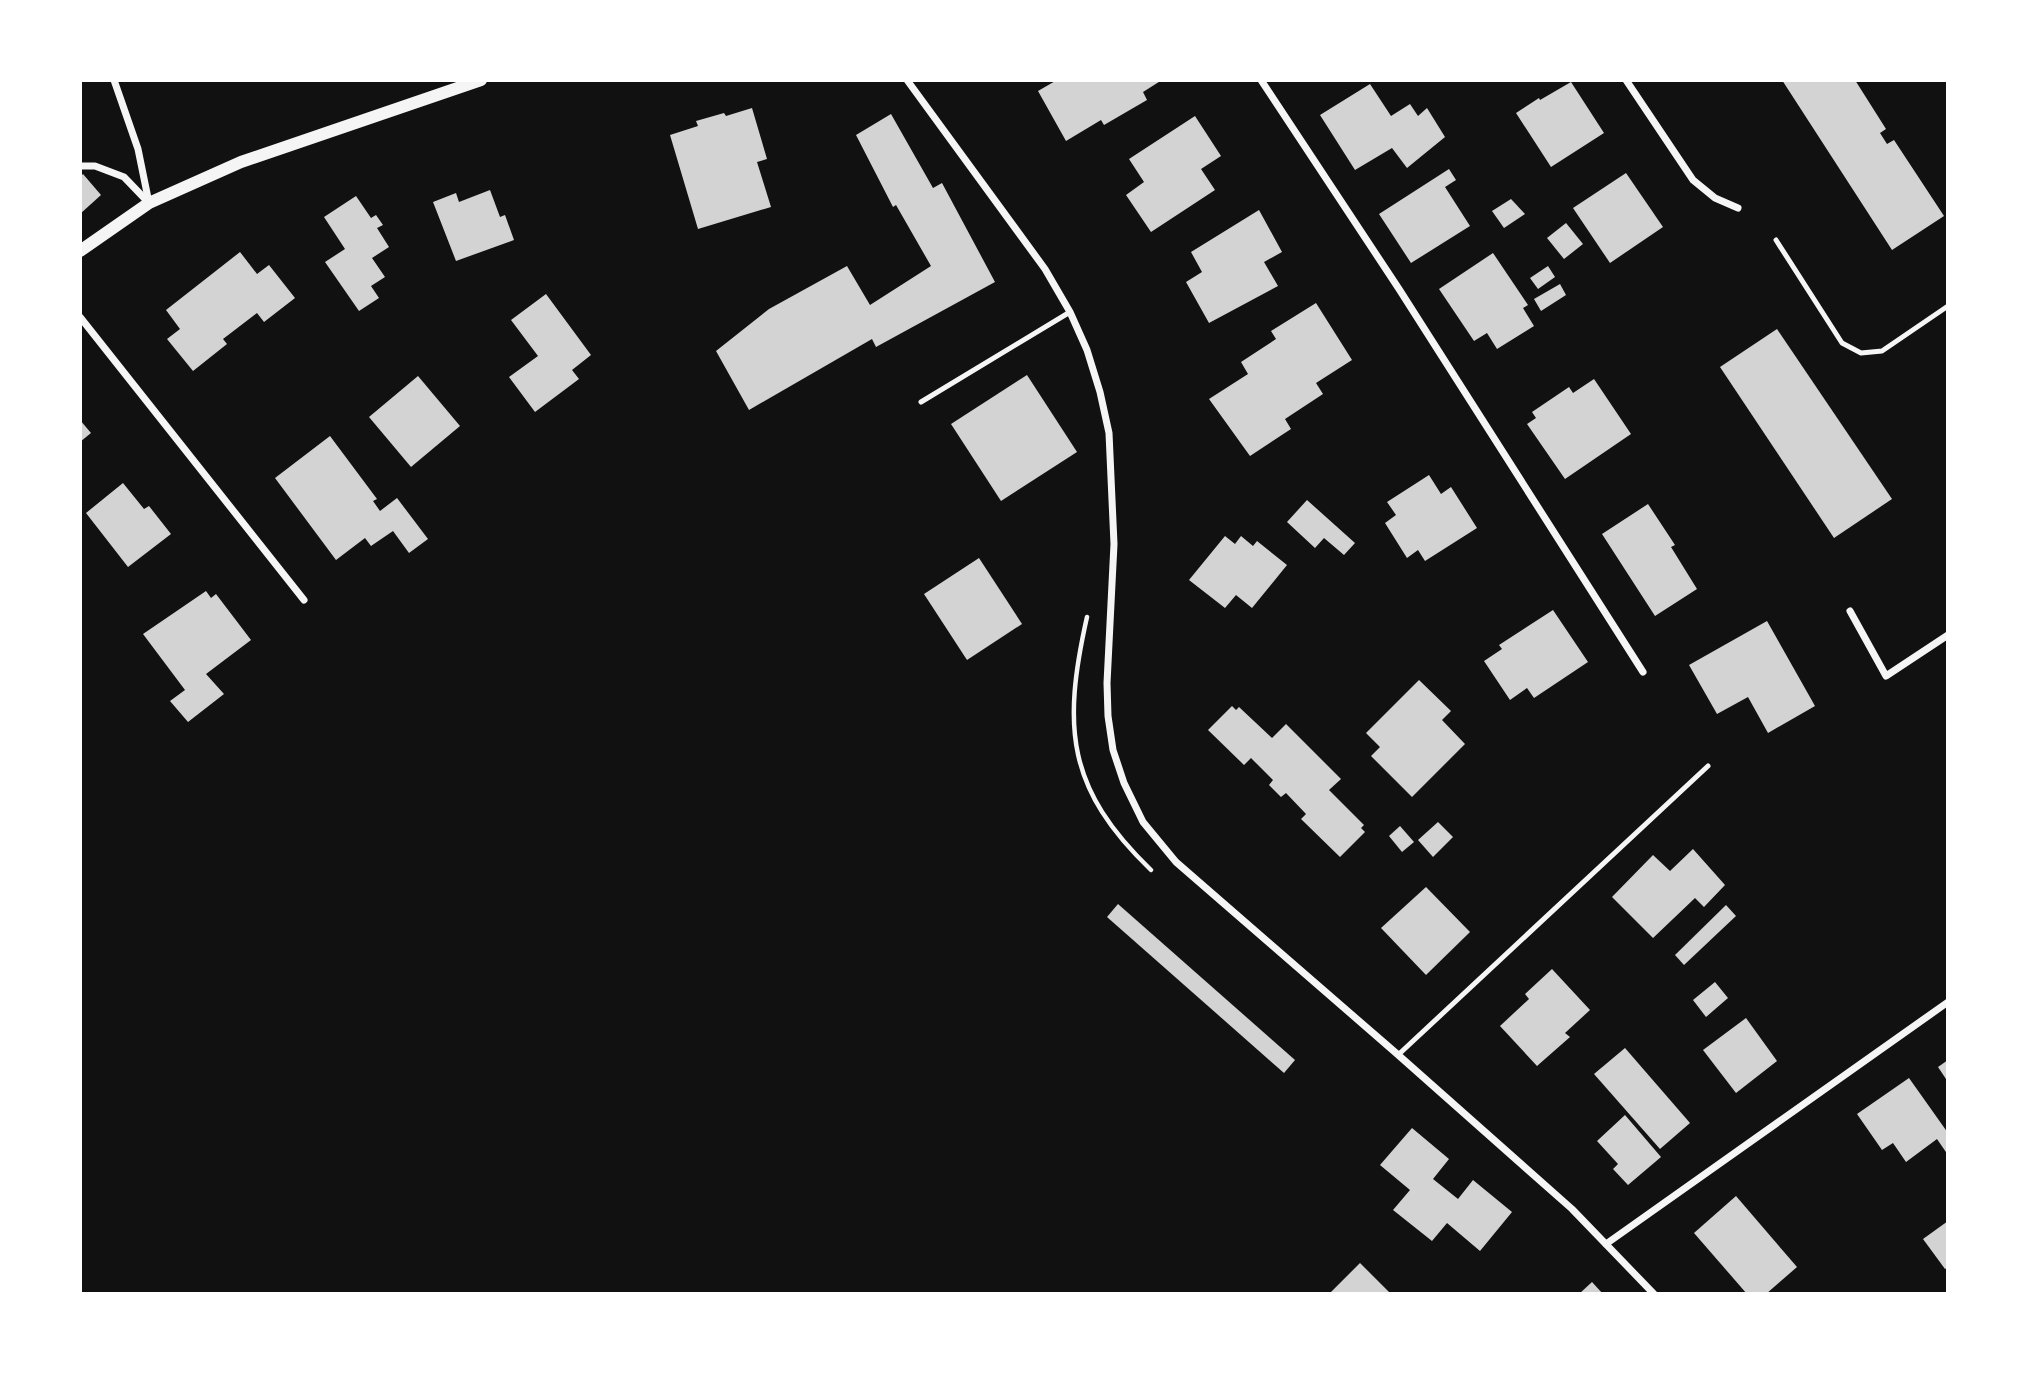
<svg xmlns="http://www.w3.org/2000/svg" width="2028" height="1374" font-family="'Golos Text',sans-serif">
<rect width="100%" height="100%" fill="#111"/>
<g fill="#d3d3d3">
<path d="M 1057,80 L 1162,80 L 1143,92 L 1147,100 L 1104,125 L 1101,120 L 1066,141 L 1038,91 Z"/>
<path d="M 1782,80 L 1855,80 L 1886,129 L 1880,133 L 1887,144 L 1894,140 L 1944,216 L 1892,250 Z"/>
<path d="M 1571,82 L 1604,133 L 1551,167 L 1516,113 L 1539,98 L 1540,100 Z"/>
<path d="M 1370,84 L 1391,116 L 1410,104 L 1418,116 L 1427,108 L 1445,137 L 1407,168 L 1392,148 L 1355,170 L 1320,115 Z"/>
<path d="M 752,108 L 767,159 L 757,162 L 771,207 L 698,229 L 670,135 L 698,126 L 696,121 L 724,113 L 726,116 Z"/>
<path d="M 891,114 L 933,188 L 942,183 L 995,282 L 876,347 L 872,339 L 749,410 L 716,351 L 769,309 L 847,266 L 870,305 L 931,266 L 896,205 L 893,207 L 856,135 Z"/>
<path d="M 1195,116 L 1221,156 L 1201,169 L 1215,190 L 1151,232 L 1126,195 L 1144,182 L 1129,159 Z"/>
<path d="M 1449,169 L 1456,180 L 1445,187 L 1470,226 L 1411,263 L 1379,214 Z"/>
<path d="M 1626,173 L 1663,227 L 1610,263 L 1573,208 Z"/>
<path d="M 83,174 L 101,195 L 80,214 L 80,177 Z"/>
<path d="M 490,190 L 500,217 L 505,215 L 514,240 L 456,261 L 433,202 L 456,193 L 459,202 Z"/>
<path d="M 356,196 L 371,218 L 376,215 L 383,225 L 377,228 L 389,247 L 372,258 L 385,277 L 371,286 L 379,298 L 359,311 L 325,262 L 345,249 L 324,217 Z"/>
<path d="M 1511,199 L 1525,214 L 1504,228 L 1492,211 Z"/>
<path d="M 1259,210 L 1282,252 L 1264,262 L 1278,286 L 1209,323 L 1186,282 L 1202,272 L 1191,252 Z"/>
<path d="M 1566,223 L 1583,244 L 1564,259 L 1547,238 Z"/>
<path d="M 240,252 L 257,274 L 269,265 L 295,298 L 264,322 L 257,313 L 223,339 L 227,344 L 193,371 L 167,339 L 180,329 L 166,310 Z"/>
<path d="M 1493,253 L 1528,305 L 1523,308 L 1534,326 L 1497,349 L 1487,333 L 1474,341 L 1439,289 Z"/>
<path d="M 1548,266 L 1555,277 L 1538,289 L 1530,278 Z"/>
<path d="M 1560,284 L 1566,295 L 1541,311 L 1534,299 Z"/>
<path d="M 546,294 L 591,355 L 572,370 L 579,379 L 535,412 L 509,377 L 538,356 L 511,320 Z"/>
<path d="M 1316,303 L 1352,360 L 1316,383 L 1323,394 L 1285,419 L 1291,429 L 1250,456 L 1209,399 L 1248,374 L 1241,362 L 1276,339 L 1271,331 Z"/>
<path d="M 1777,329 L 1892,499 L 1834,538 L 1720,367 Z"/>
<path d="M 1027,375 L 1077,452 L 1001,501 L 951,424 Z"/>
<path d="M 418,376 L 460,426 L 411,467 L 369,417 Z"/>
<path d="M 1594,379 L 1631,434 L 1565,479 L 1527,424 L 1536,418 L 1532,412 L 1569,387 L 1573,393 Z"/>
<path d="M 80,420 L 91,433 L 80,442 Z"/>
<path d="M 330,436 L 377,499 L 373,501 L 380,511 L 397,498 L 428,539 L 409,553 L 393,531 L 371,546 L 365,538 L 336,560 L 275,478 Z"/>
<path d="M 1429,475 L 1441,494 L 1451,487 L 1477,528 L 1425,561 L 1418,550 L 1407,558 L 1385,523 L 1396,515 L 1387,502 Z"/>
<path d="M 123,483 L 144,509 L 149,506 L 171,534 L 128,567 L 86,513 Z"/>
<path d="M 1307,500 L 1355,543 L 1344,555 L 1324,538 L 1315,548 L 1287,522 Z"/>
<path d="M 1648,504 L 1675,545 L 1671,547 L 1697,589 L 1655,616 L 1602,534 Z"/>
<path d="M 1225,536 L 1235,544 L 1241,536 L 1253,546 L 1257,541 L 1287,565 L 1252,608 L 1236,595 L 1225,608 L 1189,580 Z"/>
<path d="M 979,558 L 1022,624 L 967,660 L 924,594 Z"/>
<path d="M 206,591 L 211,598 L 216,594 L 251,640 L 206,674 L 224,694 L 188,722 L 170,701 L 185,690 L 143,634 Z"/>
<path d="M 1553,610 L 1588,662 L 1534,698 L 1527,688 L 1510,700 L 1484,661 L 1502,649 L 1499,645 Z"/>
<path d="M 1767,621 L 1815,706 L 1768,733 L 1748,697 L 1717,714 L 1689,665 Z"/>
<path d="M 1419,680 L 1451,711 L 1442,720 L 1465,744 L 1412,797 L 1371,756 L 1380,747 L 1366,733 Z"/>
<path d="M 1232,706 L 1236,710 L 1239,707 L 1272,738 L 1286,724 L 1341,779 L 1329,790 L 1364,825 L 1361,828 L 1365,832 L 1340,857 L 1301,819 L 1306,814 L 1286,793 L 1281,797 L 1269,785 L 1273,780 L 1251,758 L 1244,765 L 1208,730 Z"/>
<path d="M 1438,822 L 1453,837 L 1433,857 L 1418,840 Z"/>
<path d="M 1400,826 L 1414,842 L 1402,852 L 1389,836 Z"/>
<path d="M 1693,849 L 1725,885 L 1704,907 L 1695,898 L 1653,938 L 1612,897 L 1653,855 L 1670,871 Z"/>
<path d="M 1426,887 L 1470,932 L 1426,975 L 1381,928 Z"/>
<path d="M 1118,904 L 1295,1060 L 1284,1073 L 1107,917 Z"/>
<path d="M 1726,905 L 1736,916 L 1684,965 L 1675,955 Z"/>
<path d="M 1552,969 L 1590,1010 L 1565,1033 L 1570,1037 L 1537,1066 L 1500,1026 L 1529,999 L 1525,994 Z"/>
<path d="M 1715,982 L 1728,998 L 1706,1017 L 1693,1000 Z"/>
<path d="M 1746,1018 L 1777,1061 L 1736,1093 L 1703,1050 Z"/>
<path d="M 1625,1048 L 1690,1123 L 1660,1149 L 1594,1074 Z"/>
<path d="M 1948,1060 L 1948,1082 L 1938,1067 Z"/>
<path d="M 1909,1078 L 1948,1133 L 1948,1155 L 1937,1139 L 1906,1162 L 1893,1143 L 1882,1150 L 1857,1114 Z"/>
<path d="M 1625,1115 L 1661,1157 L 1628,1185 L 1613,1169 L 1618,1164 L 1597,1141 Z"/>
<path d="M 1412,1128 L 1449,1159 L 1433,1179 L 1458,1199 L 1473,1180 L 1512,1212 L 1480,1251 L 1447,1223 L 1432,1241 L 1393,1210 L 1410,1190 L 1380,1165 Z"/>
<path d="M 1736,1196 L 1797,1267 L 1766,1294 L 1747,1294 L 1694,1233 Z"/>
<path d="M 1948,1221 L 1948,1267 L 1945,1269 L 1923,1239 Z"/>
<path d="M 1360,1263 L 1391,1294 L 1329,1294 Z"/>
<path d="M 1592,1282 L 1603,1294 L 1579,1294 Z"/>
</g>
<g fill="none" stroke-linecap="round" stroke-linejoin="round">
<path stroke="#f5f5f5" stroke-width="4.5" d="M 1087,617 C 1062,728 1067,789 1151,870"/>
<g stroke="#f5f5f5" stroke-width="5">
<path d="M 1776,240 L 1842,343 L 1861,353 L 1882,351 L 1948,306"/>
<path d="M 921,402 L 1070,312"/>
<path d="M 1398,1055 L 1708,766"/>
</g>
<g stroke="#f5f5f5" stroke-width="7">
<path d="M 114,80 L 138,149 L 149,203"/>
<path d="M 907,80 L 1045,269 L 1070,312 L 1087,350 L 1100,392 L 1109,433 L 1114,544 L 1107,683 L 1108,716 L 1113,750 L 1124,783 L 1143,822 L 1176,862 L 1396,1053 L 1572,1209 L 1654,1294"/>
<path d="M 1261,80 L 1399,289 L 1643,672"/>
<path d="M 1626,80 L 1693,180 L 1715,198 L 1738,208"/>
<path d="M 80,166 L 95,166 L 124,177 L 148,202"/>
<path d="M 80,317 L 304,600"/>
<path d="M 1850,611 L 1886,676 L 1948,635"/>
<path d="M 1606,1244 L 1948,1002"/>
</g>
<path stroke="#f5f5f5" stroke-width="12" d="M 80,251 L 149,203 L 241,162 L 481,80"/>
</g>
<rect width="2028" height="1374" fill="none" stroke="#ffffff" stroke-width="164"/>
</svg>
